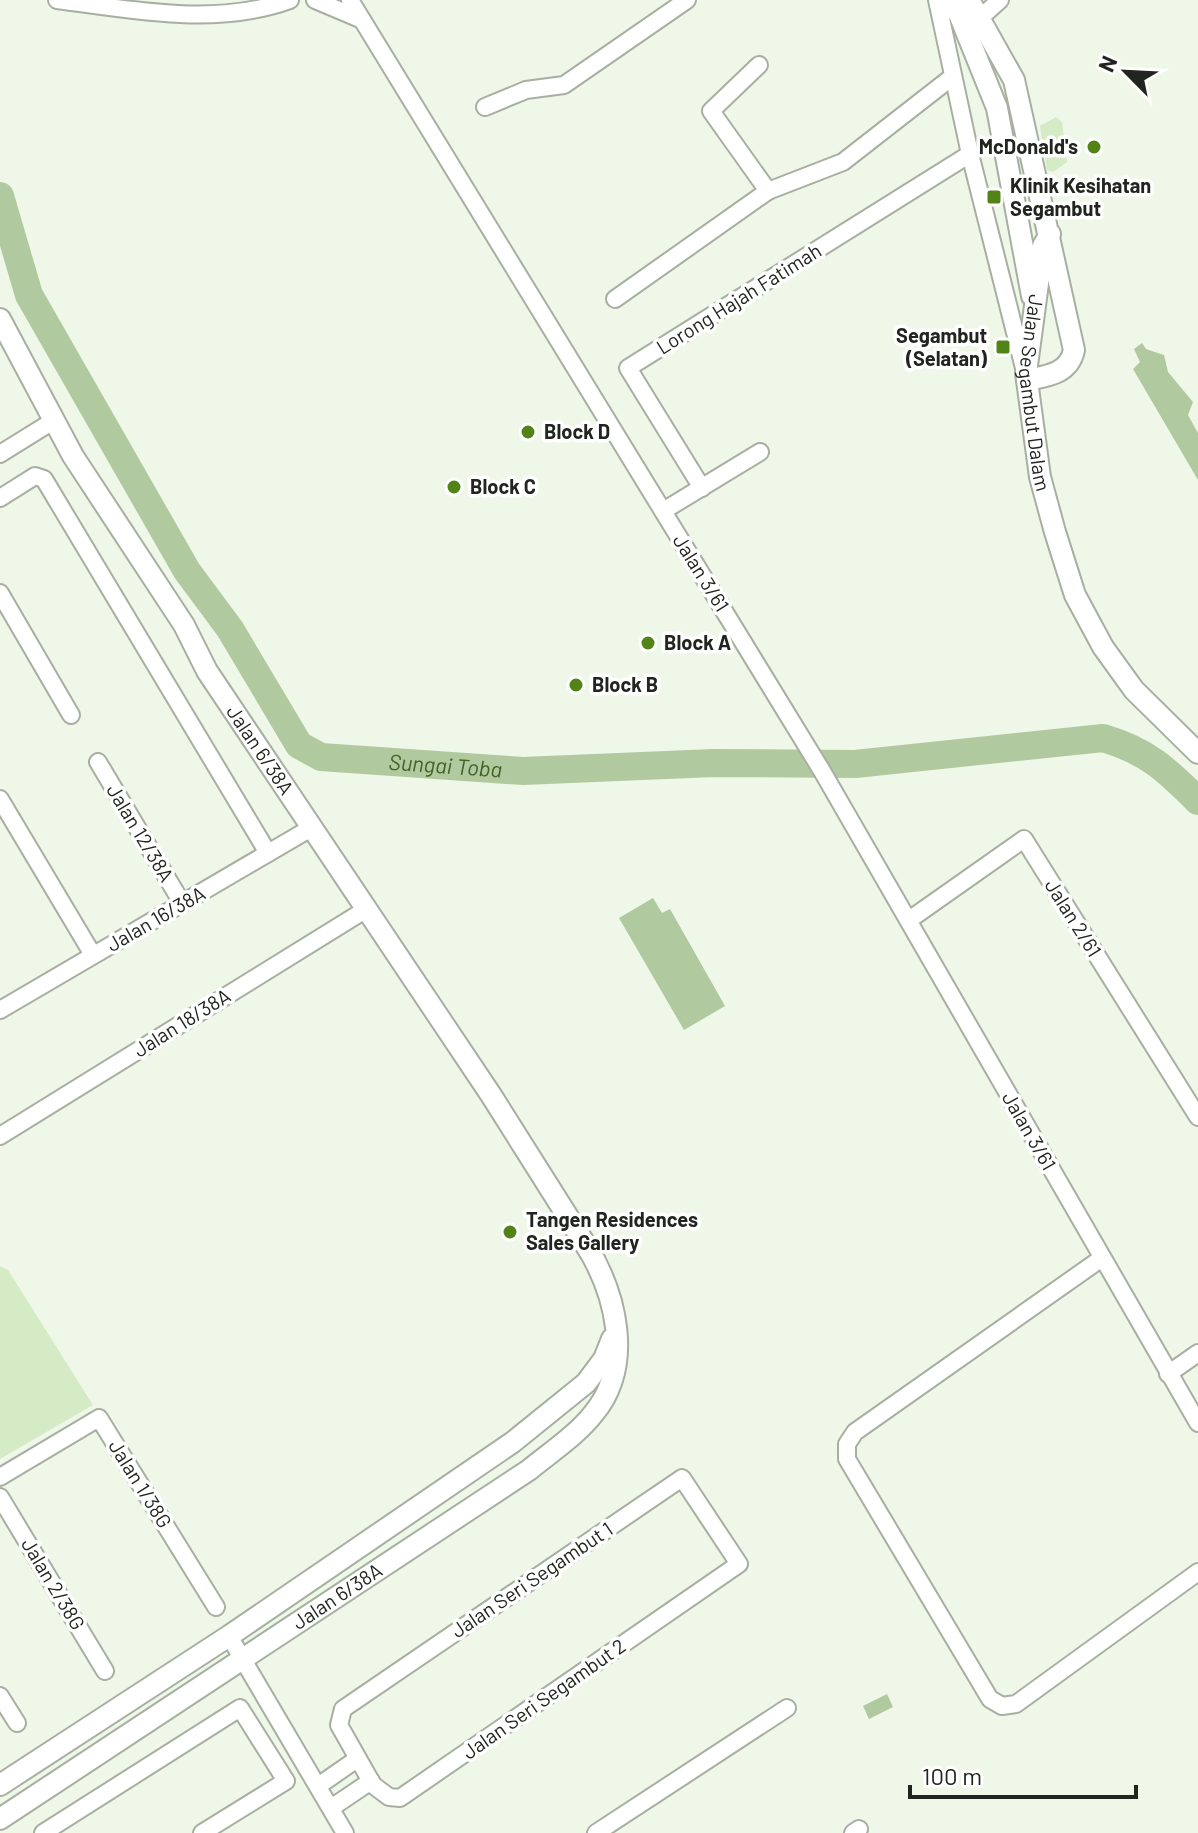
<svg xmlns="http://www.w3.org/2000/svg" width="1198" height="1833" font-family="Barlow,sans-serif">
<rect width="100%" height="100%" fill="#eef7e8"/>
<g fill="#d5ebc5">
<path d="M 1056,117 L 1062,122 L 1067,162 L 1053,172 L 1047,170 L 1040,126 Z"/>
<path d="M 0,1266 L 8,1270 L 93,1405 L 0,1459 Z"/>
</g>
<g fill="#b1c99f">
<path d="M 1142,343 L 1146,349 L 1164,355 L 1168,372 L 1193,402 L 1188,415 L 1198,433 L 1198,480 L 1133,369 L 1140,362 L 1134,349 Z"/>
<path d="M 653,898 L 662,913 L 670,909 L 725,1006 L 684,1030 L 619,918 Z"/>
<path d="M 887,1694 L 893,1707 L 869,1719 L 863,1706 Z"/>
</g>
<g fill="none" stroke-linecap="round" stroke-linejoin="round">
<path stroke="#b1c99f" stroke-width="28" id="s1" d="M 0,196 L 29,295 L 187,571 L 230,629 L 299,745 L 321,757 L 523,771 L 714,763 L 855,764 L 1103,738 C 1147,751 1166,769 1198,801"/>
<g stroke="#a7afa1" stroke-width="20">
<g id="minor">
<path d="M 57,0 C 134,10 215,27 290,0"/>
<path d="M 315,0 L 360,19"/>
<path d="M 350,0 L 822,771 L 1198,1423"/>
<path d="M 937,0 L 970,154 L 1024,368"/>
<path d="M 981,17 L 1000,0"/>
<path d="M 759,65 L 711,111 L 768,191"/>
<path d="M 485,107 L 526,90 L 564,85 L 687,0"/>
<path d="M 615,299 L 768,191 L 843,162 L 952,77"/>
<path d="M 0,454 L 53,421"/>
<path d="M 702,488 L 628,368 L 970,154"/>
<path d="M 0,498 L 35,476 L 44,479 L 268,853"/>
<path d="M 663,511 L 760,452"/>
<path d="M 0,593 L 71,715"/>
<path d="M 98,762 L 182,903"/>
<path d="M 0,799 L 93,955"/>
<path d="M 909,920 L 1024,839 L 1198,1117"/>
<path d="M 0,1010 L 311,828"/>
<path d="M 0,1136 L 365,910"/>
<path d="M 1102,1258 L 855,1432 L 847,1444 L 847,1459 L 990,1699 L 1002,1706 L 1016,1704 L 1198,1572"/>
<path d="M 1168,1374 L 1198,1353"/>
<path d="M 0,1477 L 99,1418 L 216,1607"/>
<path d="M 682,1478 L 739,1564 L 400,1798 L 389,1797 L 373,1785 L 339,1725 L 343,1709 Z"/>
<path d="M 0,1497 L 105,1671"/>
<path d="M 229,1636 L 345,1833"/>
<path d="M 0,1696 L 17,1723"/>
<path d="M 318,1786 L 357,1759"/>
<path d="M 331,1808 L 371,1781"/>
<path d="M 43,1833 L 240,1708 L 286,1781 L 202,1833"/>
<path d="M 596,1833 L 787,1708"/>
<path d="M 853,1833 L 859,1829"/>
</g>
</g>
<g stroke="#a7afa1" stroke-width="24">
<g id="tertiary">
<path d="M 947,0 L 959,14 L 997,108 L 1032,296"/>
<path d="M 969,0 L 1014,80 L 1074,350 C 1069,374 1047,376 1027,380"/>
<path id="s2" d="M 1050,234 L 1043,246 L 1026,373 L 1040,477 L 1055,532 L 1075,595 L 1103,647 L 1134,690 L 1198,753"/>
<path id="s3" d="M 0,319 L 73,456 L 184,625 L 207,671 L 491,1095 L 592,1255"/>
<path d="M 0,1785 L 229,1636 L 513,1442 L 586,1383 L 604,1359 L 612,1339"/>
<path id="s4" d="M 0,1819 L 529,1470 C 551,1452 577,1435 594,1413 C 634,1364 616,1294 586,1245"/>
</g>
</g>
<use href="#minor" stroke="#fff" stroke-width="16"/>
<use href="#tertiary" stroke="#fff" stroke-width="20"/>
</g>
<g fill="#528316" stroke="#fff" stroke-width="3">
<circle cx="1094" cy="147" r="8"/>
<rect x="986" y="189" width="16" height="16" rx="4"/>
<rect x="995" y="339" width="16" height="16" rx="4"/>
<circle cx="528" cy="432" r="8"/>
<circle cx="454" cy="487" r="8"/>
<circle cx="648" cy="643" r="8"/>
<circle cx="576" cy="685" r="8"/>
<circle cx="510" cy="1232" r="8"/>
</g>
<g text-anchor="middle" stroke-width="7" stroke-linejoin="round" paint-order="stroke">
<g font-size="20" font-weight="bold" fill="#21241f" stroke="#fff" text-anchor="start">
<text x="1078" y="154" text-anchor="end">McDonald's</text>
<text x="1010" y="193">Klinik Kesihatan<tspan x="1010" dy="23">Segambut</tspan></text>
<text x="987" y="343" text-anchor="end">Segambut<tspan x="987" dy="23">(Selatan)</tspan></text>
<text x="544" y="439">Block D</text>
<text x="470" y="494">Block C</text>
<text x="664" y="650">Block A</text>
<text x="592" y="692">Block B</text>
<text x="526" y="1227">Tangen Residences<tspan x="526" dy="23">Sales Gallery</tspan></text>
</g>
<g font-size="20" fill="#21241f" stroke="#fff">
<text transform="translate(739 299) rotate(-32)" y="7">Lorong Hajah Fatimah</text>
<text dy="7" stroke="none"><textPath href="#s2" startOffset="162">Jalan Segambut Dalam</textPath></text>
<text transform="translate(701 573) rotate(58)" y="7">Jalan 3/61</text>
<text dy="7" stroke="none"><textPath href="#s3" startOffset="504">Jalan 6/38A</textPath></text>
<text transform="translate(140 833) rotate(59)" y="7">Jalan 12/38A</text>
<text transform="translate(1073 918) rotate(58)" y="7">Jalan 2/61</text>
<text transform="translate(156 919) rotate(-30)" y="7">Jalan 16/38A</text>
<text transform="translate(182 1023) rotate(-32)" y="7">Jalan 18/38A</text>
<text transform="translate(1029 1131) rotate(60)" y="7">Jalan 3/61</text>
<text transform="translate(140 1484) rotate(58)" y="7">Jalan 1/38G</text>
<text transform="translate(532 1580) rotate(-34)" y="7">Jalan Seri Segambut 1</text>
<text transform="translate(53 1584) rotate(59)" y="7">Jalan 2/38G</text>
<text dy="7" stroke="none"><textPath href="#s4" startOffset="404">Jalan 6/38A</textPath></text>
<text transform="translate(544 1699) rotate(-35)" y="7">Jalan Seri Segambut 2</text>
</g>
<g font-size="22" font-style="italic" fill="#426125" stroke="#fff">
<text dy="8" stroke="none"><textPath href="#s1" startOffset="778">Sungai Toba</textPath></text>
</g>
</g>
<g transform="translate(1126 72) rotate(294)" stroke="#ffffff" stroke-width="6" paint-order="stroke">
<path d="M0-6L14 30L0 20L-14 30Z" fill="#21241f"/>
<text y="-12" font-size="22" font-weight="bold" text-anchor="middle" fill="#21241f">N</text>
</g>
<path d="M910 1785v12h226v-12" fill="none" stroke="#21241f" stroke-width="4"/>
<text x="922" y="1785" font-size="24" fill="#21241f" stroke="#ffffff" stroke-width="6" paint-order="stroke">100 m</text>
</svg>
